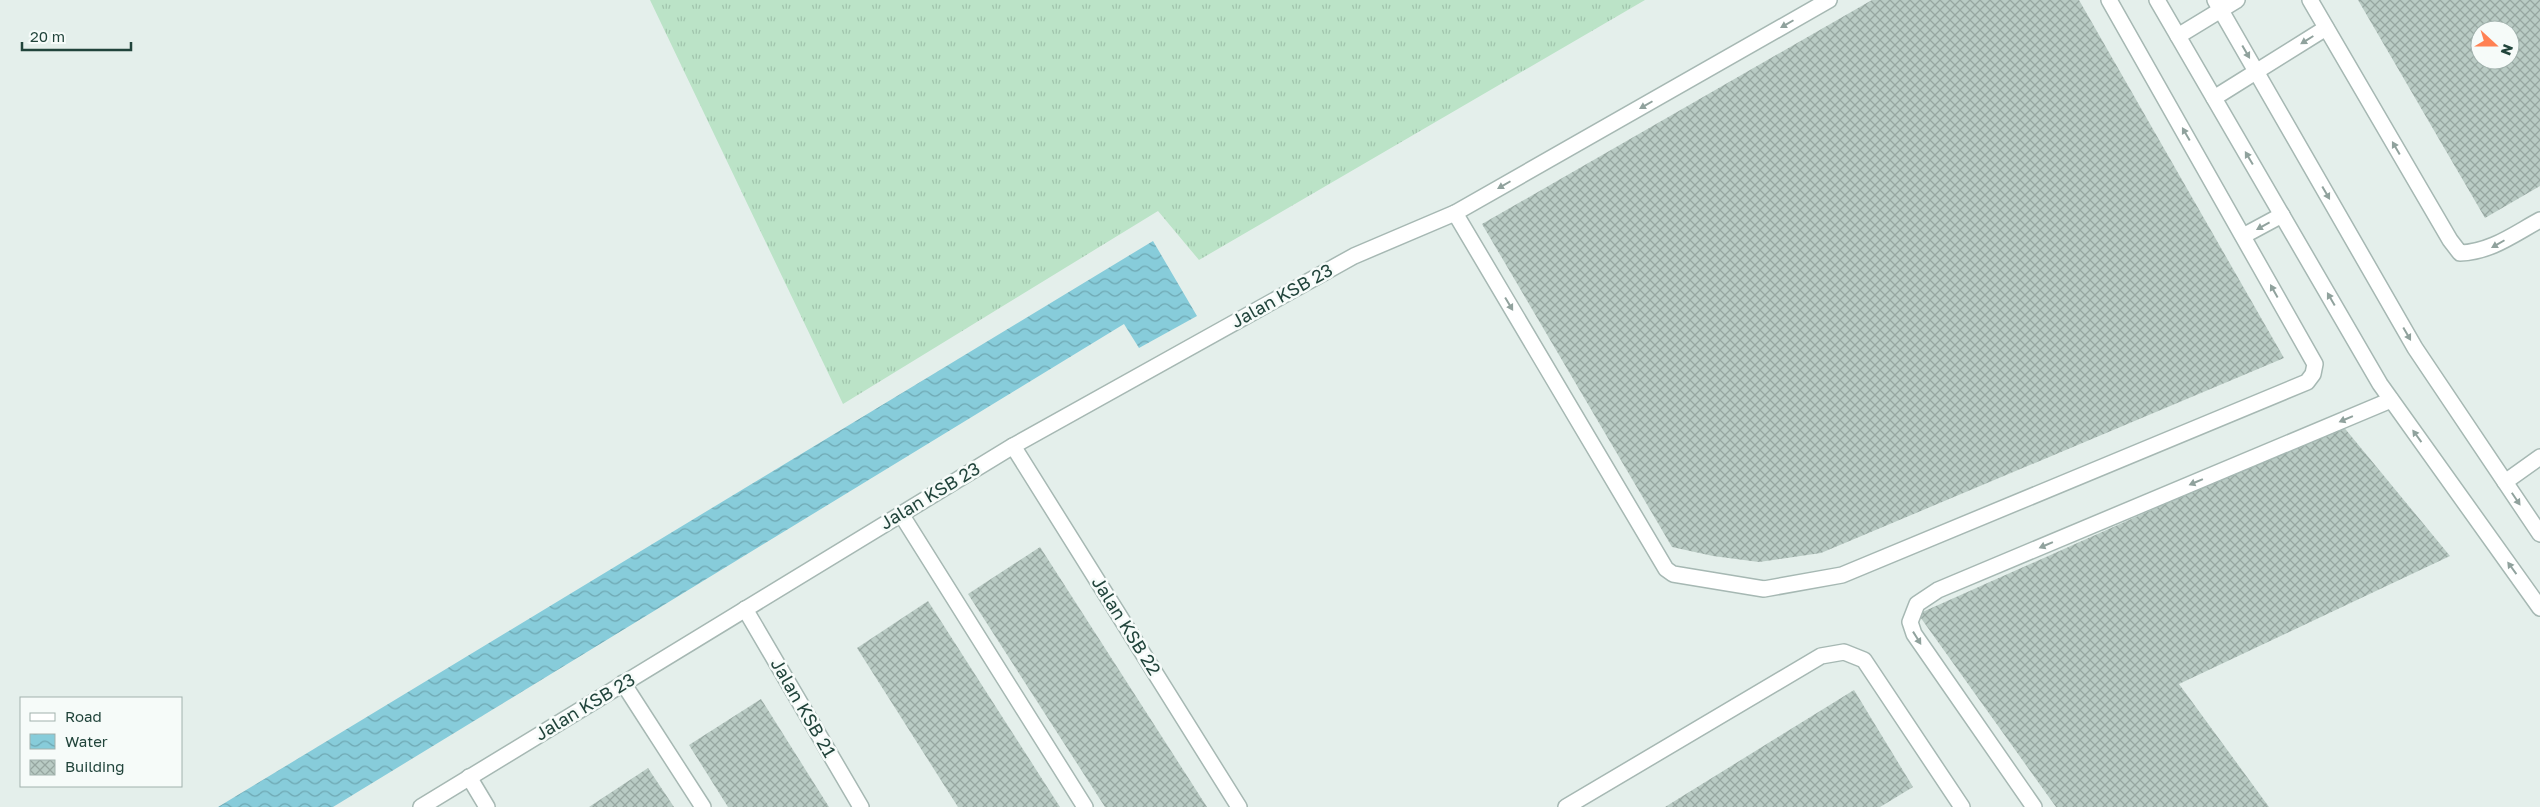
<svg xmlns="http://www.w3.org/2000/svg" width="2540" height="807" font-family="'Golos Text',sans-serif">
<defs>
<pattern id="grass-tufts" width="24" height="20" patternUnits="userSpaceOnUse" patternTransform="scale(1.25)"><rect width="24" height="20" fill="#bbe3c7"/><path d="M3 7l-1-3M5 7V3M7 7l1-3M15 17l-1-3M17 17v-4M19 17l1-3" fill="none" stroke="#a0c4ac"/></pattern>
<pattern id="water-waves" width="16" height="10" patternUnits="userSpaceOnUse" patternTransform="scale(1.25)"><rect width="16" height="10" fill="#87ccda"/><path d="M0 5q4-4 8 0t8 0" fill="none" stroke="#6ea7b2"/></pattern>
<pattern id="building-cross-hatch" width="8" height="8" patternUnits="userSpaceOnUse" patternTransform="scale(1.25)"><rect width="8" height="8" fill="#b9cbc4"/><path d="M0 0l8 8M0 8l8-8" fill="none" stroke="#96a6a0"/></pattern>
</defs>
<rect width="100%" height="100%" fill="#e4efeb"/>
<path fill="url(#grass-tufts)" d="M 650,0 L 1645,0 L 1199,260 L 1158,211 L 843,404 Z"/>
<path fill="url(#water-waves)" d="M 1153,241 L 1197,316 L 1139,348 L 1124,324 L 333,807 L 218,807 Z"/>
<g fill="url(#building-cross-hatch)" fill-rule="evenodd">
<path d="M 1872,0 L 2079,0 L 2284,358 L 1821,553 L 1759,562 L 1713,556 L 1672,547 L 1482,224 Z"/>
<path d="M 2358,0 L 2540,0 L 2540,186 L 2485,218 ZM 2480,30 L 2510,30 L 2510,60 L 2480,60 Z"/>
<path d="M 2342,425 L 2450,556 L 2179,684 L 2269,807 L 2056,807 L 1918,614 Z"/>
<path d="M 1040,547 L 1207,807 L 1105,807 L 968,594 Z"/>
<path d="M 928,601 L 1060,807 L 958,807 L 857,648 Z"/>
<path d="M 1854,690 L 1913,787 L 1880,807 L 1665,807 Z"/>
<path d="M 761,699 L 829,807 L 728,807 L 689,745 Z"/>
<path d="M 648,768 L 674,807 L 589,807 Z"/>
</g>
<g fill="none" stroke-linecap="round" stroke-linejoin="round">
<g stroke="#a6b8b3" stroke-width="18">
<g id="minor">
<path d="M 1829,0 L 1455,213 L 1666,569 L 1673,574 L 1764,589 L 1842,575 L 2307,382 L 2313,374 L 2315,364 L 2109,0"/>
<path d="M 2157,0 L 2380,384 L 2540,608"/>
<path d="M 2215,0 L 2415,348 L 2540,534"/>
<path d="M 2310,0 L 2450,240 L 2460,253 C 2491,252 2514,234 2540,220"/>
<path d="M 2178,36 L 2237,0"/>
<path d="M 2214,98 L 2326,28"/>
<path d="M 2243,236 L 2282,215"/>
<path d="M 1013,446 L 1239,807"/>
<path d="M 2505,482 L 2540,457"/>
<path d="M 901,514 L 1085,807"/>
<path d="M 745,609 L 861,807"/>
<path d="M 623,683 L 703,807"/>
<path d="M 469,777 L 487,807"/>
<path d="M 421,807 L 1013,446 L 1354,256 L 1455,213"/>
<path d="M 1566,807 L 1821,656 L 1844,652 L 1864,660 L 1962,807"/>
<path d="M 2034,807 L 1914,634 L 1910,622 L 1917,604 L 1938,590 L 2391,400"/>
</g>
</g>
<use href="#minor" stroke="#fff" stroke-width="15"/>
</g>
<defs><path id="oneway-solid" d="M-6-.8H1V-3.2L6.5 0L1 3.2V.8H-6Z" transform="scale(1.25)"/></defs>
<g fill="#90a29d">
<use href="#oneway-solid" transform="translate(1787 24) rotate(150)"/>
<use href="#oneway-solid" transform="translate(2307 40) rotate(148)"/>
<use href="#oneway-solid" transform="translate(2246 52) rotate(60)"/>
<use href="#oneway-solid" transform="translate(1646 105) rotate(150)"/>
<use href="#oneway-solid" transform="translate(2186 134) rotate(-120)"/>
<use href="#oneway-solid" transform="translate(2396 148) rotate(-120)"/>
<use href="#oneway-solid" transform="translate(2249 158) rotate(-121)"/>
<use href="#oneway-solid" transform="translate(1504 185) rotate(150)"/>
<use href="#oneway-solid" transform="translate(2326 193) rotate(60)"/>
<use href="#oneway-solid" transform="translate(2263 226) rotate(151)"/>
<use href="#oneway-solid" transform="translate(2498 244) rotate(150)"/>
<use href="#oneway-solid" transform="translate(2274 291) rotate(-119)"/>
<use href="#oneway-solid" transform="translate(2331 299) rotate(-120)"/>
<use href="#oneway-solid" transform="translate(1509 304) rotate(59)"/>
<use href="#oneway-solid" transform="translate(2407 334) rotate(60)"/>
<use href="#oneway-solid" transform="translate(2346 419) rotate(157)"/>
<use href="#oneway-solid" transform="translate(2417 436) rotate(-126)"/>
<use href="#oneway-solid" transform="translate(2196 482) rotate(157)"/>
<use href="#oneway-solid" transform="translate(2516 499) rotate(56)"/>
<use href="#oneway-solid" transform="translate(2046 545) rotate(157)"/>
<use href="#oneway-solid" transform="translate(2512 568) rotate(-126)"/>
<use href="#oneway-solid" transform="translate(1917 638) rotate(58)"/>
</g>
<g text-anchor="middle" stroke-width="5" stroke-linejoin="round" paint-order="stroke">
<g font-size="18" fill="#21443b" stroke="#f6fbf9">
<text transform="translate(1282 296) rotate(-29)" y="6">Jalan KSB 23</text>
<text transform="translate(930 496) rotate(-31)" y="6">Jalan KSB 23</text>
<text transform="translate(1126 626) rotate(58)" y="6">Jalan KSB 22</text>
<text transform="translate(585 707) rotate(-31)" y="6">Jalan KSB 23</text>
<text transform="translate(803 708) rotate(60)" y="6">Jalan KSB 21</text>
</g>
</g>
<rect x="20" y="697" width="162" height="90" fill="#f6fbf9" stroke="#a1b2ad"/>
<rect x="30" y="713" width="25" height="8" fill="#ffffff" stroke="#a1b2ad"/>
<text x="65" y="722" font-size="15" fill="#21443b">Road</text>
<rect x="30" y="734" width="25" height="15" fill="url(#water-waves)" stroke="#a1b2ad"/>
<text x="65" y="747" font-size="15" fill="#21443b">Water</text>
<rect x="30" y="760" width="25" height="15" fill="url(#building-cross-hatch)" stroke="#a1b2ad"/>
<text x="65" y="772" font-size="15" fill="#21443b">Building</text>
<g transform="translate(2495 45) rotate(111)"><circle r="24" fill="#f6fbf9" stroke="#a1b2ad"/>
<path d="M0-4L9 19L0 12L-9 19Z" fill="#ff8153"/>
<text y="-8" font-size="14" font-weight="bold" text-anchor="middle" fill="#21443b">N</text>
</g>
<path d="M22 42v8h109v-8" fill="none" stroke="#21443b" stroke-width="2.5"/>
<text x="30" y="42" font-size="15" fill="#21443b" stroke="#f6fbf9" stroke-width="4" paint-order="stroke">20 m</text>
</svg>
